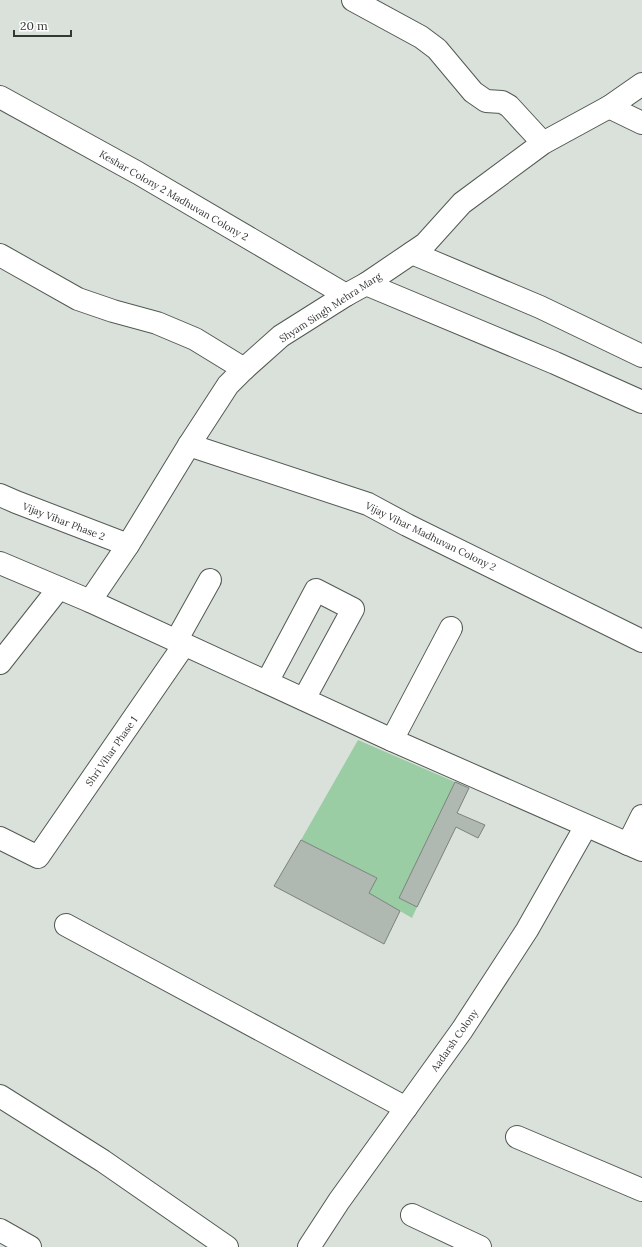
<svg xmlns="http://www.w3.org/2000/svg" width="642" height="1247" font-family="Lora,serif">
<rect width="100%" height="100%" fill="#d9e1da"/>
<path fill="#9bcda4" d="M 358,740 L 455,782 L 399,898 L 417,907 L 412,918 L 369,893 L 377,878 L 301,840 Z"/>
<g fill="#b0b8b2" stroke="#7c837d">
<path d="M 455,782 L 469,788 L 457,813 L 485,825 L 478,838 L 456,827 L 417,907 L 399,898 Z"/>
<path d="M 301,840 L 377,878 L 369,893 L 400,911 L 384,944 L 274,886 Z"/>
</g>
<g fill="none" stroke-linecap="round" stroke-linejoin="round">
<g stroke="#525953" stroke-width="24">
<g id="minor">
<path d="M 353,0 L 421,37 L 437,49 L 473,92 L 486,101 L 502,102 L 509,106 L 543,143"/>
<path d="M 0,97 L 138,173 L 346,295"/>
<path d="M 609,107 L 642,123"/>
<path d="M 412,253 L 540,307 L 642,356"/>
<path d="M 0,255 L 78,299 L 113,311 L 157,323 L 195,339 L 244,369"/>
<path d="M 366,284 L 555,363 L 642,402"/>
<path d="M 189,445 L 368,504 L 407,525 L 642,641"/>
<path d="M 0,495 L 16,502 L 128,545"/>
<path d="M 0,563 L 90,601 L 392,740 L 642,850"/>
<path d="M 90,601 L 128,545 L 189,445 L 228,385 L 244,369 L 281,336 L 346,295 L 366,284 L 425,244 L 462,203 L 543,143 L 609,107 L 642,84"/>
<path d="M 176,641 L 210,580"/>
<path d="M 0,663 L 59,588"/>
<path d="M 267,682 L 316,590 L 353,609 L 304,699"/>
<path d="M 392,740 L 451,628"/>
<path d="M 0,838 L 38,857 L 184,645"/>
<path d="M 628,844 L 642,816"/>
<path d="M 66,925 L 406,1108"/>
<path d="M 0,1096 L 103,1161 L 227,1247"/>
<path d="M 517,1137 L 642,1190"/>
<path d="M 412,1215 L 480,1247"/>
<path d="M 0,1230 L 30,1247"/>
<path d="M 309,1247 L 339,1201 L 462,1030 L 527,930 L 586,826"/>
</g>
</g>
<use href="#minor" stroke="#fff" stroke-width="22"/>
</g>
<g text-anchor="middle" stroke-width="3" stroke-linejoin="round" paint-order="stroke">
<g font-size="10" fill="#343734" stroke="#fff">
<text transform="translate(174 195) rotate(30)" y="4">Keshar Colony 2 Madhuvan Colony 2</text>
<text transform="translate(330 307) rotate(-33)" y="4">Shyam Singh Mehra Marg</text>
<text transform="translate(64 521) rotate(21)" y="4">Vijay Vihar Phase 2</text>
<text transform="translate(431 536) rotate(26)" y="4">Vijay Vihar Madhuvan Colony 2</text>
<text transform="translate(111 751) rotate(-55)" y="4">Shri Vihar Phase 1</text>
<text transform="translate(454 1040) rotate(-55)" y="4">Aadarsh Colony</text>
</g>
</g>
<path d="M14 30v6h57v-6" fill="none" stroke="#343734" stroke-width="2"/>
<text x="20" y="30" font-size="12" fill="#343734" stroke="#ffffff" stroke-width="3" paint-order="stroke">20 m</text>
</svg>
